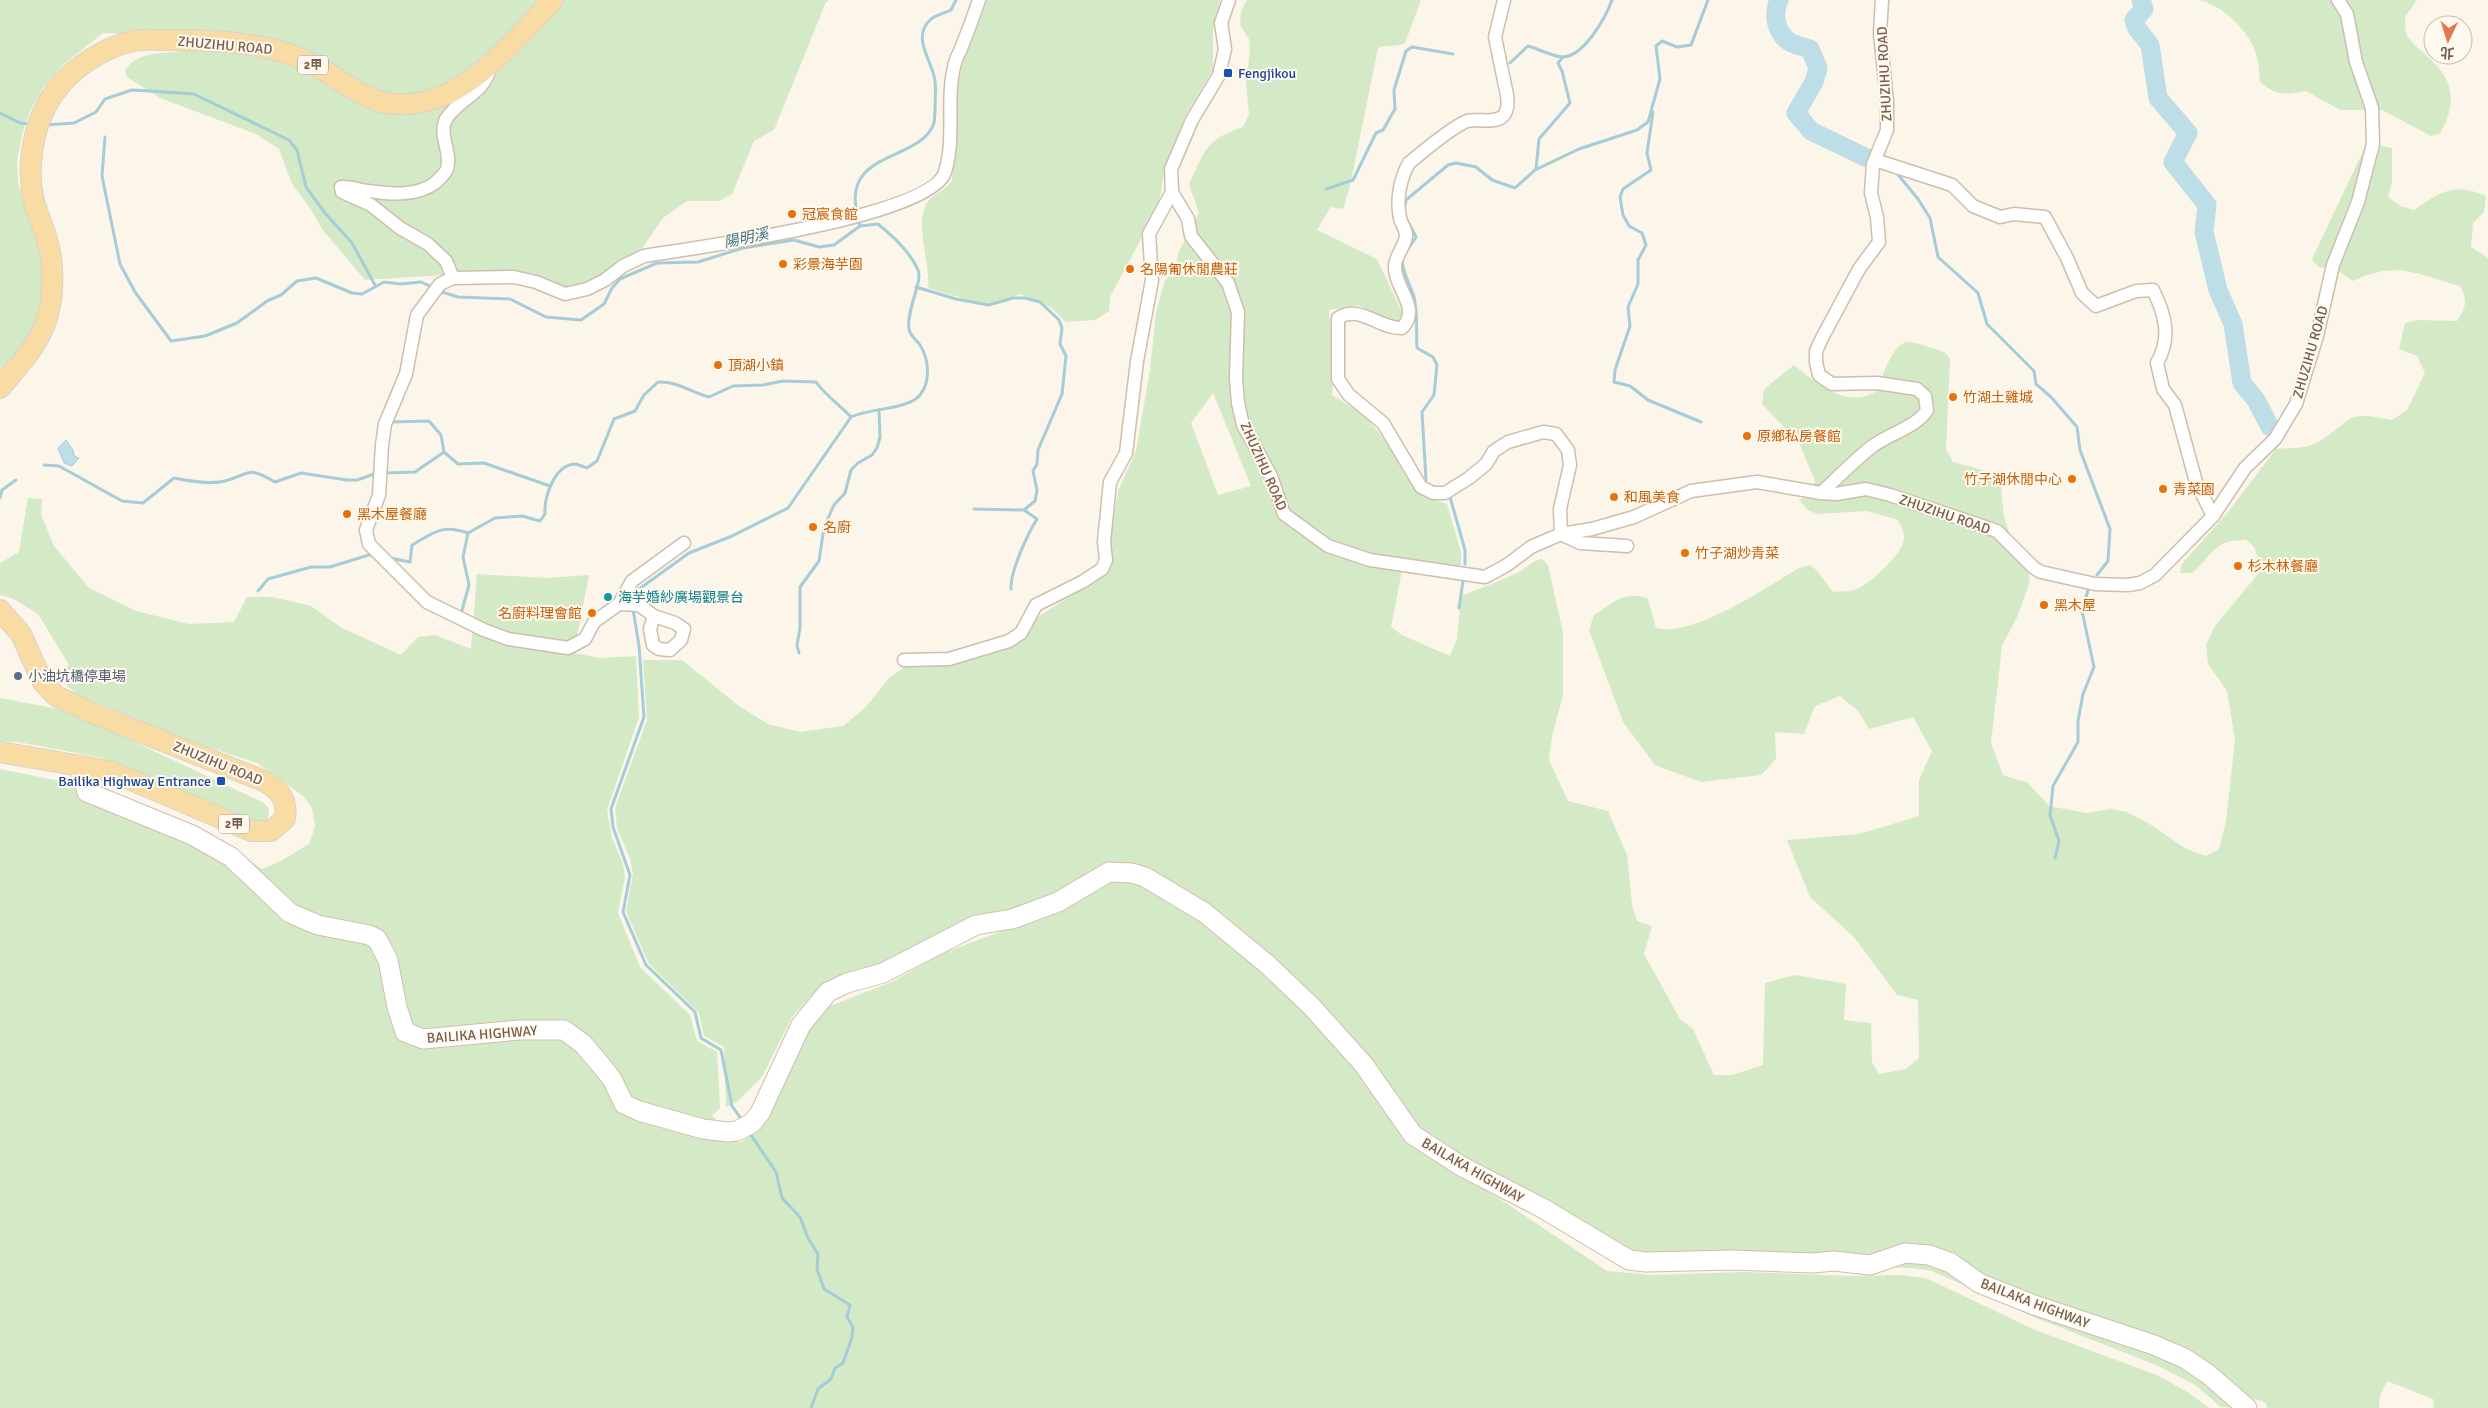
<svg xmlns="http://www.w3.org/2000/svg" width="2488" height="1408" font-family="Signika,'Noto Sans TC',sans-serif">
<rect width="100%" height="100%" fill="#fcf5e9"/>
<g fill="#d4eac7" fill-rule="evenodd">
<path d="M 0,0 L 829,0 L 826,2 L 774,130 L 754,141 L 732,194 L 719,201 L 687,201 L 663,218 L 638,254 L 585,284 L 569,288 L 537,278 L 460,274 L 365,280 L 322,229 L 310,208 L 292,184 L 279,149 L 256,134 L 160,98 L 127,77 L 125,70 C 137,53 157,53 176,52 L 180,51 L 182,46 L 135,34 L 103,33 L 64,64 L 43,88 L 30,111 L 23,131 L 17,161 L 18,183 L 39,240 L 45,288 L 42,315 L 0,379 Z"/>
<path d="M 987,0 L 1220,0 L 1213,30 L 1213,69 L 1184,118 L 1164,173 L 1159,205 L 1110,297 L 1109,311 L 1095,320 L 1066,322 L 1052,308 L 1021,294 L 990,304 L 972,301 L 928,288 C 931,263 914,226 927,203 C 933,193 946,191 952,180 L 957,92 L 962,66 Z"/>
<path d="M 1247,0 L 1421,0 L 1405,43 C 1396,48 1387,44 1378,48 L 1350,186 L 1343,209 L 1331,207 L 1317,230 L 1377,259 L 1402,312 L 1399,322 L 1394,322 L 1358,305 L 1329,310 L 1334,373 L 1332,395 L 1365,416 L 1388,444 L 1404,474 L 1427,498 L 1447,504 L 1461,552 L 1461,564 L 1458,568 L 1419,560 L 1402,570 L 1391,627 L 1402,635 L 1450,656 L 1457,639 L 1461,596 L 1499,581 L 1519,572 L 1535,561 L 1542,559 L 1548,565 L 1563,633 L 1563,695 L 1552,736 L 1549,760 L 1568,801 L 1608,811 L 1627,855 L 1632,905 L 1637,921 L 1652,926 L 1644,954 L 1680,1019 L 1693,1029 L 1714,1075 L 1732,1075 L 1763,1065 L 1765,983 L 1795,975 L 1846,984 L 1844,1020 L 1871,1023 L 1872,1062 L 1879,1074 L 1906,1069 L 1919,1058 L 1918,1000 L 1897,995 L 1854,937 L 1810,897 L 1787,840 L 1859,834 L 1919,816 L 1919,780 L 1932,751 L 1913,717 L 1869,729 L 1858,711 L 1840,696 L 1815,706 L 1804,734 L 1775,732 L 1776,759 L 1761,775 L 1701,782 L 1655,765 L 1623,722 L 1589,630 L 1594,615 C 1611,604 1626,589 1648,599 L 1656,628 C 1694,638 1765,588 1799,568 L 1810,565 C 1820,571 1825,583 1833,592 C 1840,591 1851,592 1857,589 C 1871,583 1904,553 1904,538 C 1904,531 1901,526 1898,520 L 1867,511 L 1817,514 L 1808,510 L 1799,500 L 1808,495 L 1815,481 L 1799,443 L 1762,404 L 1764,389 L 1794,365 C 1818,384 1846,410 1877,391 C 1883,377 1891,344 1908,342 C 1915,342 1925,346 1931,348 C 1940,350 1947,351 1950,360 L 1946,449 L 1953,462 L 1990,472 L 1997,478 L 2001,486 L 2004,517 L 2011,537 L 2023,549 L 2030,581 L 2018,615 L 2002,646 L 1991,743 L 2003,775 L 2028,783 L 2049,806 L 2086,813 L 2112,809 L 2127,812 L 2153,826 L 2186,849 L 2206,856 L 2219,849 L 2226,821 L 2235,740 L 2227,691 L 2208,664 L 2206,645 L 2215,626 L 2262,569 L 2254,547 L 2246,540 C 2214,539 2213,555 2192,573 L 2180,573 L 2181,565 L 2228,512 L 2276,449 C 2290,447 2305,450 2318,442 C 2355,420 2342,410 2392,420 L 2407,410 L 2425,373 L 2417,356 L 2399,349 L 2405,323 L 2419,320 L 2457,321 C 2466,306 2468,302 2460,286 C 2416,274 2397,260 2353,281 L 2337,270 L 2318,267 L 2312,259 L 2367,143 L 2392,148 L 2392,182 L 2388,197 L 2400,206 L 2414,210 C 2439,192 2455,182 2486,196 L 2484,212 L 2473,223 L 2471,247 L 2488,258 L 2488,1408 L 2434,1408 L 2433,1399 L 2387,1381 L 2380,1396 L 2379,1408 L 2267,1408 L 2266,1403 C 2253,1397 2249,1399 2240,1408 L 2221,1407 L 2195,1385 L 2156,1365 L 2036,1318 L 1932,1271 L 1911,1268 L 1865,1267 L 1624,1264 L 1611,1261 L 1464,1163 L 1403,1115 L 1295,984 L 1143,873 L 1062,894 L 884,964 L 840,979 L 810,997 L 792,1017 L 762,1077 L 737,1102 L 726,1107 L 724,1047 L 704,1036 L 699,1013 L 649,964 L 626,911 L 633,874 L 630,859 L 617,828 L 615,808 L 647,720 L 643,660 L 682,660 L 739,706 L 768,724 L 800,732 L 843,726 L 865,708 L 890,677 L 915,660 L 974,655 L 1020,642 L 1036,618 L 1100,577 L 1109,568 L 1112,554 L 1110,535 L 1118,491 L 1136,451 L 1150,370 L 1156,313 L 1165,280 L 1175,269 L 1179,251 L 1199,213 L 1189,184 C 1206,149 1205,140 1243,127 L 1249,114 L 1246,84 L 1250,50 L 1249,39 L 1240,25 L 1241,11 ZM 1213,393 L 1251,486 L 1218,495 L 1191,423 Z"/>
<path d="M 2199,0 L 2417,0 L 2405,17 C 2405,23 2405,32 2408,37 C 2417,50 2432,58 2441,71 C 2456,90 2452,114 2440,133 L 2431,136 L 2382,110 L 2340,110 L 2306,91 C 2285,95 2277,96 2260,82 C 2259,72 2259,60 2255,51 C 2247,29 2222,5 2199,0 Z"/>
<path d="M 28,498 L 42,499 L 41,515 L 54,546 L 89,588 L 136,611 L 189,624 L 234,622 L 247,597 L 273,597 L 311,606 L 342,628 L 401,655 L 418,637 L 435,635 L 471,649 L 477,574 L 547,578 L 589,575 L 574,653 L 599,658 L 636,656 L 639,717 L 607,810 L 612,838 L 623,864 L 625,877 L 618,913 L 640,967 L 690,1015 L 697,1041 L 717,1052 L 720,1108 L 712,1116 L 740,1143 L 759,1130 L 809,1023 L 825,1008 L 894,981 L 943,953 L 1040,917 L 1113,879 L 1128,877 L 1190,910 L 1262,965 L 1318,1022 L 1394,1117 L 1466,1176 L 1607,1271 L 1652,1275 L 1744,1272 L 1850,1276 L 1900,1275 L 1926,1278 L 2035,1330 L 2157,1375 L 2189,1393 L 2209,1408 L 0,1408 L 0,769 L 100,789 L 228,847 L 262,869 L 281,861 L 309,844 L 315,827 L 312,808 L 303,796 L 257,763 L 190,741 L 78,695 L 65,684 L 61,677 L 69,665 L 38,614 L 12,598 L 0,595 L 0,563 L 19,552 Z"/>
<path d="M 0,698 L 69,711 L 264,803 L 269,809 L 268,821 L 249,827 L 103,758 L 18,742 L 0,741 Z"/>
</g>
<path fill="#bddee6" stroke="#a4cdd7" d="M 66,440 L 73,450 L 74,456 L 79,458 L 72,466 L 64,463 L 58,448 Z"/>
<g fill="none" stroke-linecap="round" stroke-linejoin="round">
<g stroke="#a4cdd7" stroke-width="3">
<path d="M 1510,63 L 1528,46 C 1538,49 1552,56 1562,57 C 1583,58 1606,17 1612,0"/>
<path d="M 1653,112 L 1647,153 L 1651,170 L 1623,189 L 1620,197 L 1623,215 L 1629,226 L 1642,233 L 1646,245 L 1638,260 L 1638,284 L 1628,307 L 1630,326 L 1615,370 L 1614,382 L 1630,386 L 1648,400 L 1701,422"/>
<path d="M 0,113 L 20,123 L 31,124"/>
<path d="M 45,125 L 74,123 L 96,112 L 105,99 L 132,90 L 150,91 L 194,94 L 289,140 L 297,150 L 306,187 L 325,213 L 352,243 L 375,285"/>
<path d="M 105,137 L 102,176 L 120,264 L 135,292 L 171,341 L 205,336 L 237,323 L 267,301 L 281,295 L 297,281 L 316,278 L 352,293 L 362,294 L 384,282 L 401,284 L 421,282 L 434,288"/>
<path d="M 1536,169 L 1539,139 L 1570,103 L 1562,71 L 1558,63 L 1563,57"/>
<path d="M 1895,171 L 1918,199 L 1930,218 L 1938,257 L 1978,293 L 1987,324 L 2034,371 L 2036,384 L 2051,397 L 2077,427 L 2080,450 L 2110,529 L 2108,561 L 2097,575"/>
<path d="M 1326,189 L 1353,180 L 1376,133 L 1383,130 L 1395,109 L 1394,90 L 1406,51 L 1412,47 L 1453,54"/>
<path d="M 1404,210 L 1406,200 L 1448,165 L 1456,163 L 1476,167 L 1492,180 L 1515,188 L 1535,170 L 1579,149 L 1637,130 L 1648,122 L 1660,79 L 1656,46 L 1662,41 L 1677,47 L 1691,45 L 1708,0"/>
<path d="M 857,213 C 842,150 921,162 934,123 C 935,119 936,86 935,81 C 933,62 911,38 930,20 C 935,15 945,13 951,10 L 956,0"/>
<path d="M 1405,216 L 1416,237 L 1406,252"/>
<path d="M 1402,260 C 1403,274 1410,284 1414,297 C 1418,314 1416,330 1417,348 L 1433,357 L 1437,365 L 1434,395 L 1422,412 L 1426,480"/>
<path d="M 916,287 L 956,299 L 989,305 L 1013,298 L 1025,298 L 1040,302 L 1059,320 L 1062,328 L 1060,344 L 1066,356 L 1062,394 L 1038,450 L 1037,464 L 1033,471 L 1037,490 L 1035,501 L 1024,510 L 1037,519 C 1027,535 1010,572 1011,589"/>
<path d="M 439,291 L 458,297 L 510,299 L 546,317 L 581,320 L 604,304 L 612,288 L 620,279 L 657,263 L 698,262 L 743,248 L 794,240 L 819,247 L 834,245 L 860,226 L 858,219"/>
<path d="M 392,422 L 429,421 L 441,435 L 444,452 L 458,464 L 484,463 L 550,486"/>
<path d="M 44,465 L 59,466 L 122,501 L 143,503 L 174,478 C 189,481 210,485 225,481 C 251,474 247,465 275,482 L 301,473 L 347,480 L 357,480 L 377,473"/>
<path d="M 386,473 L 415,472 L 444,452"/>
<path d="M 1450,497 L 1465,550 L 1465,564"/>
<path d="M 0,498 L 2,490 L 16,480"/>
<path d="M 974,509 L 1024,510"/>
<path d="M 390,558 L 410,562 L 412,545 C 435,532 442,524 468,533"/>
<path d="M 258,591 L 268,579 L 311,567 L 330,567 L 372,554"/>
<path d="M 634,603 L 635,592 L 689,553 L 732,536 L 788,508 L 851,417 C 869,408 908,410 920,395 C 931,381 929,359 920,345 C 916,339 910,336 909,329 C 906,310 923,282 918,270 C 910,251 893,236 878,224 L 860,226"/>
<path d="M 1459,608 L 1463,581"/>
<path d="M 633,609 L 639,646 L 644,717 L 611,809 L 613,827 L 630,875 L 623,912 L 646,965 L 695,1012 L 701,1038 L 721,1050 L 732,1106 L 742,1120"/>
<path d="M 461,614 L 469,585 L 463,557 L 468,533 L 495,518 L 522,516 L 540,521 L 545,514 C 544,498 554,464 576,464 C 579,465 584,467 587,468 L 597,461 L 614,419 L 635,411 L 644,395 L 658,382 C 677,381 690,392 709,397 L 733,386 L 763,385 L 783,381 L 816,382 C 826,396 840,405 851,417"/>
<path d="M 799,653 L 797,645 L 800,628 L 800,587 L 819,561 L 824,527 L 834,505 L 845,493 L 851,470 L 858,463 L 872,455 L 877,448 L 880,437 L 879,410"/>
<path d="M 2055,858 L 2059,841 L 2050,815 L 2053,786 L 2078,742 L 2078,721 L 2083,694 L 2094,667 L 2082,611 L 2088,590"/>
<path d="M 749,1132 L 776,1172 L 782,1198 L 800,1217 L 808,1238 L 818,1254 L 817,1269 L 824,1289 L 850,1305 L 847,1317 L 853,1327 L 852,1337 L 843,1363 L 835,1368 L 831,1379 L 818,1389 L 811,1408"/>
</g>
<g stroke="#bddee6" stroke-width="19">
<path d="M 1779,0 C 1773,13 1775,30 1787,40 C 1792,45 1803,46 1810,49 L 1818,68 L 1814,82 L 1796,113 L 1811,131 L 1867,158"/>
<path d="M 2141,0 L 2144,9 L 2134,20 L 2136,27 L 2150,45 L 2158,98 L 2188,133 L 2173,162 L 2207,205 L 2204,232 L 2218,290 L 2233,324 L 2242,383 L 2256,400 L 2270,427"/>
</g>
<g stroke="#cebeaf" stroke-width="15">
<g id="minor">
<path d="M 1229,0 L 1221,23 L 1225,49 L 1219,75 L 1192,120 L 1171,169 L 1172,192 L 1188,219 L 1191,236 L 1228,283 L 1238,312 L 1236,378 L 1238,403 L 1243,425 L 1271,476 L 1284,514 L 1328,546 L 1370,560 L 1485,577 L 1507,565 L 1531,547 L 1561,534 L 1592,529 L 1634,517 L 1691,491 L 1757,482 L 1821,493 L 1836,494 L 1866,489 L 1890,495 L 1997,531 L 2034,568 L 2041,572 L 2095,584 L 2127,585 L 2140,583 L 2155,575 L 2213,516 L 2245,468 L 2275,439 L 2296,404 L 2317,336 L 2333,265 L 2358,202 L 2373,144 L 2372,108 L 2356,62 L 2347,14 L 2338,0"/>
<path d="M 1504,0 L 1495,37 L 1507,95 C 1508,102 1508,112 1502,117 C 1492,124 1477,118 1467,121 C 1454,126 1421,153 1409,163 C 1400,179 1396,200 1400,218 C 1401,224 1406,229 1406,236 C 1405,246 1396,255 1395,265 C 1393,287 1422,308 1402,328 C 1379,329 1360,304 1338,318 L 1338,379 L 1349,395 L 1383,423 L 1421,487 L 1433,493 L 1445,493 L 1469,478 L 1486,464 L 1494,451 L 1508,442 L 1543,432 L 1556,434 L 1568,450 L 1570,465 L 1560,509 L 1561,534"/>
<path d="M 1875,160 L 1952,185 L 1973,206 L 2000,217 L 2014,214 L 2045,217 L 2067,258 L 2082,293 L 2096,306 L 2136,291 L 2153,290 C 2166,316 2171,338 2157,363 L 2163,389 L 2175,405 L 2196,482 L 2213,516"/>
<path d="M 453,278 L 446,261 L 428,244 L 400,228 L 371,205 L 342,192 L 341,187 C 350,186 359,190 368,191 C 389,194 416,197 435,183 C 439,179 445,174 447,169 C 452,152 438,135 446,119 C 460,97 486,94 491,64"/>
<path d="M 1821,493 C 1837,478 1853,462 1870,448 C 1886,435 1917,427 1927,410 L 1925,396 L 1917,389 L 1877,383 L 1832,384 L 1819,375 L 1816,362 L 1816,351 L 1822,338 L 1859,269 L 1879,242 L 1877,217 L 1871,193 L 1873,164 L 1887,130 L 1887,101 L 1880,33 L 1882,0"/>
<path d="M 1561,534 L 1580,543 L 1627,546"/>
<path d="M 619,604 L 594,622 L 585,639 L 568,648 L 508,639 L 484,630 L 427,602 L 369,544 L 366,530 L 379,495 L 382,445 L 385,424 L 406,374 L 417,315 L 440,284 L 453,278 L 514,277 L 536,282 L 565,294 L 587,289 L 605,280 L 623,266 L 644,256 C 693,248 931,217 945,172 C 956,137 945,99 955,63 C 956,58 960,52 962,46 C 968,31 974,15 979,0"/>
<path d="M 619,604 L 639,605 L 654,616 L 675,623 L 684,629 L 681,640 L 670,650 L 659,649 L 653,645 L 650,629 L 654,616"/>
<path d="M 619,604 L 632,581 L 684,543"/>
<path d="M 904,660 L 949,659 L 1009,641 L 1021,633 L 1036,605 L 1082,582 L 1102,569 L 1106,560 L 1104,542 L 1110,482 L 1126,453 L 1137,361 L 1152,280 L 1149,234 L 1172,192"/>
</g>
</g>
<g stroke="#d1beac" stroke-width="21">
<path id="secondary" d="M 79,765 L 87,792 L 192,835 L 231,857 L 290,913 L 318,925 L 369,935 L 377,939 L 388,960 L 397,1007 L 405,1032 L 423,1039 L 519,1030 L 564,1030 L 583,1044 L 600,1064 L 612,1079 L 624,1104 L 639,1111 L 703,1129 L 728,1132 L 737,1131 L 752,1123 L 760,1113 L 801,1025 L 828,992 L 847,983 L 883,973 L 976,925 L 1012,919 L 1058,902 L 1109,872 L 1132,873 L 1145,877 L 1205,913 L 1268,965 L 1312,1007 L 1364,1065 L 1413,1135 L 1461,1166 L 1544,1209 L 1629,1260 L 1646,1262 L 1732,1260 L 1813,1263 L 1834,1261 L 1870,1265 L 1905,1253 L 1929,1255 L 1951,1263 L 1979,1283 L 2034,1305 L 2154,1345 L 2184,1358 L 2208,1374 L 2247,1408"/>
</g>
<g stroke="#d9d2cd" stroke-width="22">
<g id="primary">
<path d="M 0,388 C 19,365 41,343 48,314 C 54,292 54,262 47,240 C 43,225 36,212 33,197 C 26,158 35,114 61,84 C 78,65 107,46 133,41 C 142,39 154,40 164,40 C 211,40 265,41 308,62 C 356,86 373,117 434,99 C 479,85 521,33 553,0"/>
<path d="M 0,610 L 21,634 L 42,681 L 56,696 L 97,715 L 264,781 C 280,791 288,799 285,819 L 271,831 L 251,831 L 110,771 L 0,752"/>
</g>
</g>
<use href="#minor" stroke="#fff" stroke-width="12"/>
<use href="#secondary" stroke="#fff" stroke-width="19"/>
<use href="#primary" stroke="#f8dca4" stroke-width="20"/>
</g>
<g fill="#1a4fb4" stroke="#fff9ef" stroke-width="2">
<rect x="1223" y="68" width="10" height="10" rx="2.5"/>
<rect x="216" y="776" width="10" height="10" rx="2.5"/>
</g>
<g fill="#e8710a" stroke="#fff9ef" stroke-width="2">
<circle cx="792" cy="214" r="5"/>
<circle cx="783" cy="264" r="5"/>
<circle cx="1130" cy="269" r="5"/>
<circle cx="718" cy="365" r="5"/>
<circle cx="1953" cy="397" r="5"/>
<circle cx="1747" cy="436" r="5"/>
<circle cx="2072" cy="479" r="5"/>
<circle cx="2163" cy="489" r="5"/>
<circle cx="1614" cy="497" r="5"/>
<circle cx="347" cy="514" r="5"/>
<circle cx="813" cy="527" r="5"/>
<circle cx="1685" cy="553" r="5"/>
<circle cx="2238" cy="566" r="5"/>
<circle cx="2044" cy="605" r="5"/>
<circle cx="592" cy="613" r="5"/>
</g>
<circle fill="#0f9aa8" stroke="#fff9ef" stroke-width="2" cx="608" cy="597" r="5"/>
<circle fill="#5c6f8a" stroke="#fff9ef" stroke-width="2" cx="18" cy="676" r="5"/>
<g text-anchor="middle" stroke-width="4" stroke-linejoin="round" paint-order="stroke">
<g fill="#fff9ef" stroke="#9f8c7e" stroke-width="1">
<rect x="298" y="55.5" width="30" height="19" rx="4"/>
<rect x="219" y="814.5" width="30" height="19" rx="4"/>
</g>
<g font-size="12" font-weight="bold" fill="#765d4d">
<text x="313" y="69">2甲</text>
<text x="234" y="828">2甲</text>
</g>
<g font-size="14" fill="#765d4d" stroke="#fff9ef">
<text transform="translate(225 45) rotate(5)" y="5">ZHUZIHU ROAD</text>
<text transform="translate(1884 74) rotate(-93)" y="5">ZHUZIHU ROAD</text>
<text transform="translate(2310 352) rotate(-74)" y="5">ZHUZIHU ROAD</text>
<text transform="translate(1264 466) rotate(66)" y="5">ZHUZIHU ROAD</text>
<text transform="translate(1945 514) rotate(19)" y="5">ZHUZIHU ROAD</text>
<text transform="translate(218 763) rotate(22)" y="5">ZHUZIHU ROAD</text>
<text transform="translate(482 1034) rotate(-4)" y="5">BAILIKA HIGHWAY</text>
<text transform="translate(1473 1170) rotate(30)" y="5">BAILAKA HIGHWAY</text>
<text transform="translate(2035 1303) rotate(21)" y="5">BAILAKA HIGHWAY</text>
</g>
<g font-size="14" fill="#164399" stroke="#fff9ef" text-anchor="start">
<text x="1238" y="78">Fengjikou</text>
<text x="211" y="786" text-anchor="end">Bailika Highway Entrance</text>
</g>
<g font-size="14" fill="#c56008" stroke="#fff9ef" text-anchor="start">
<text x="802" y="219">冠宸食館</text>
<text x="793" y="269">彩景海芋園</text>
<text x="1140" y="274">名陽匍休閒農莊</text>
<text x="728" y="370">頂湖小鎮</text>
<text x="1963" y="402">竹湖土雞城</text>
<text x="1757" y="441">原鄉私房餐館</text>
<text x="2062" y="484" text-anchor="end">竹子湖休閒中心</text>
<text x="2173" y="494">青菜園</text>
<text x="1624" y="502">和風美食</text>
<text x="357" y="519">黑木屋餐廳</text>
<text x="823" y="532">名廚</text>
<text x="1695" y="558">竹子湖炒青菜</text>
<text x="2248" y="571">杉木林餐廳</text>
<text x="2054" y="610">黑木屋</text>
<text x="582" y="618" text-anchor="end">名廚料理會館</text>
</g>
<g font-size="14" fill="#0d838f" stroke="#fff9ef" text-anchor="start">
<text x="618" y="602">海芋婚紗廣場觀景台</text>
</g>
<g font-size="14" fill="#4e5e75" stroke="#fff9ef" text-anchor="start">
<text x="28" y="681">小油坑橋停車場</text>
</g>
<g font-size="15" font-style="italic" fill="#437582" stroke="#fff9ef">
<text transform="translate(746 238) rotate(-12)" y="5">陽明溪</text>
</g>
</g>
<g transform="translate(2448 40) rotate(184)"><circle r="24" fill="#fff9ef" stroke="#c8bbae"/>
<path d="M0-4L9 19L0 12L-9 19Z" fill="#e27752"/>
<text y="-8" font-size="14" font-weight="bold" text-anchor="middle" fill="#765d4d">北</text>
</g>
</svg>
